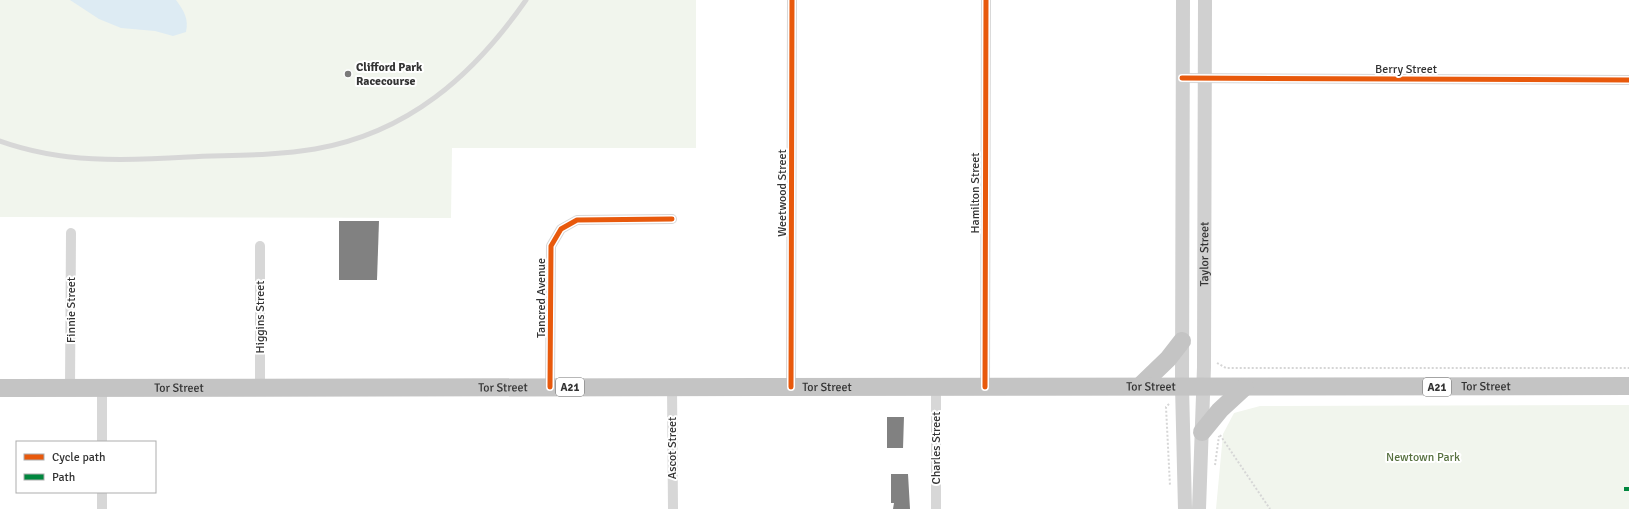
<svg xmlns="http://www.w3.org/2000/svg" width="1629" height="509" font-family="Signika,sans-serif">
<rect width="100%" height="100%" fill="#fff"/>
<g fill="#f1f5ed">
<path d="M 0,0 L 696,0 L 696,148 L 452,148 L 451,218 L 0,217 Z"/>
<path d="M 1629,405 L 1629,509 L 1216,509 L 1223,434 L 1234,413 L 1260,406 Z"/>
</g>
<path fill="#ddebf3" d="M 70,0 L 176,0 C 184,11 189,19 186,32 L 173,36 L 155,31 L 121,28 L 99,19 Z"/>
<g fill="#818181">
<path d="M 339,221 L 379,221 L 377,280 L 339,280 Z"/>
<path d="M 887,417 L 904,417 L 903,448 L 887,448 Z"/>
<path d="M 891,474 L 908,474 L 910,509 L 893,509 L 894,503 L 891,503 Z"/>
</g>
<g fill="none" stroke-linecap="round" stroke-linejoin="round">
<g stroke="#d6d6d6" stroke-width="2" stroke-dasharray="2 2" stroke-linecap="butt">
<path d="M 1217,363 L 1226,368 L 1629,368"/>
<path d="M 1169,404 L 1166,407 L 1170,486"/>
<path d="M 1220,435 L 1270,509"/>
<path d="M 1215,465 L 1219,436"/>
</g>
<path stroke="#d7d7d7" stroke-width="5" d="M 0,141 C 61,163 124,161 188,157 C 230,155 273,156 315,149 C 408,133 473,76 526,0"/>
<g stroke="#d7d7d7" stroke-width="10">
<path d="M 1182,78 L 1629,80"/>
<path d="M 936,386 L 936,509"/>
<path d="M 102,387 L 102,442"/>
<path d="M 260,387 L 260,246"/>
<path d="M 550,387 L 551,246 L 561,229 L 577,220 L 672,219"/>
<path d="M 672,387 L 673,509"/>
<path d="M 791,387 L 792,0"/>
<path d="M 985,387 L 986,0"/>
<path d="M 70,388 L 71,233"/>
<path d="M 102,492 L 102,509"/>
</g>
<g stroke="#d0d0d0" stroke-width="14">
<path d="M 1183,0 L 1182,386 L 1185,509"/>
<path id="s1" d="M 1199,509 L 1204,367 L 1205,0"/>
</g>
<g stroke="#c4c4c4" stroke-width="18">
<path d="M 1140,386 L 1168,359 L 1182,341"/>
<path id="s2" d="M 0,388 L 1629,386"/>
<path d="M 1202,432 L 1220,410 L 1245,387"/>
</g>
<path stroke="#00873e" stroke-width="4" stroke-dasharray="8 4" stroke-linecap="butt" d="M 1624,489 L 1629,489"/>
<g stroke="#fff" stroke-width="8">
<g id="cycleway">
<path d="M 1182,78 L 1629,80"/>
<path d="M 550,387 L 551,246 L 561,229 L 577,220 L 672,219"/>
<path d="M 791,387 L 792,0"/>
<path d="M 985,387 L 986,0"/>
</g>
</g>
<use href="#cycleway" stroke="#e8590c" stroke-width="5"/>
</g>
<circle fill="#7a7a7a" stroke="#fff" stroke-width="1.5" cx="348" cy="74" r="4"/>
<g text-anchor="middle" stroke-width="4" stroke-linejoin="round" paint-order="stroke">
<g fill="#fff" stroke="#707070" stroke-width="1">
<rect x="556" y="378" width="28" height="18" rx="3"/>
<rect x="1423" y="378" width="28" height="18" rx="3"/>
</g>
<g font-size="11" font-weight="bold" fill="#333">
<text x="570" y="391">A21</text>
<text x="1437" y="391">A21</text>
</g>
<g font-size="12" font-weight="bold" fill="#333" stroke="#fff" text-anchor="start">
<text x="356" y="71">Clifford Park<tspan x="356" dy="14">Racecourse</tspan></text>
</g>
<g font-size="12" fill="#333" stroke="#fff">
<text x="1406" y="73">Berry Street</text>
<text transform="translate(782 193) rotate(-90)" y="4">Weetwood Street</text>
<text transform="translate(975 193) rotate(-90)" y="4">Hamilton Street</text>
<text dy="4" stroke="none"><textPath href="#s1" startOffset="255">Taylor Street</textPath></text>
<text transform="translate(541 298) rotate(-90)" y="4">Tancred Avenue</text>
<text transform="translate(71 310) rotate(-90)" y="4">Finnie Street</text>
<text transform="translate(260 317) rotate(-90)" y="4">Higgins Street</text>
<text dy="4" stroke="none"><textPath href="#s2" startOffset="1151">Tor Street</textPath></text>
<text dy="4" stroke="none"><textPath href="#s2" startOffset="1486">Tor Street</textPath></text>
<text dy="4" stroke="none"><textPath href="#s2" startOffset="179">Tor Street</textPath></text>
<text dy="4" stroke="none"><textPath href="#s2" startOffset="503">Tor Street</textPath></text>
<text dy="4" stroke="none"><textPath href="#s2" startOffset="827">Tor Street</textPath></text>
<text transform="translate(672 448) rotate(-90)" y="4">Ascot Street</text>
<text transform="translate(936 448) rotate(-90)" y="4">Charles Street</text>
</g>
<g font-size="12" fill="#56703f" stroke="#fff">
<text x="1423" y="461">Newtown Park</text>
</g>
</g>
<rect x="16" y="441" width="140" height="52" fill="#ffffff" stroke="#adadad"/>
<rect x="24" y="454" width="20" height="6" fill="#e8590c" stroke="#adadad"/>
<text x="52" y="461" font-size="12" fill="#333333">Cycle path</text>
<rect x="24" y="474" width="20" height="6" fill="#00873e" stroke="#adadad"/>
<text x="52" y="481" font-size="12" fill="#333333">Path</text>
</svg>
